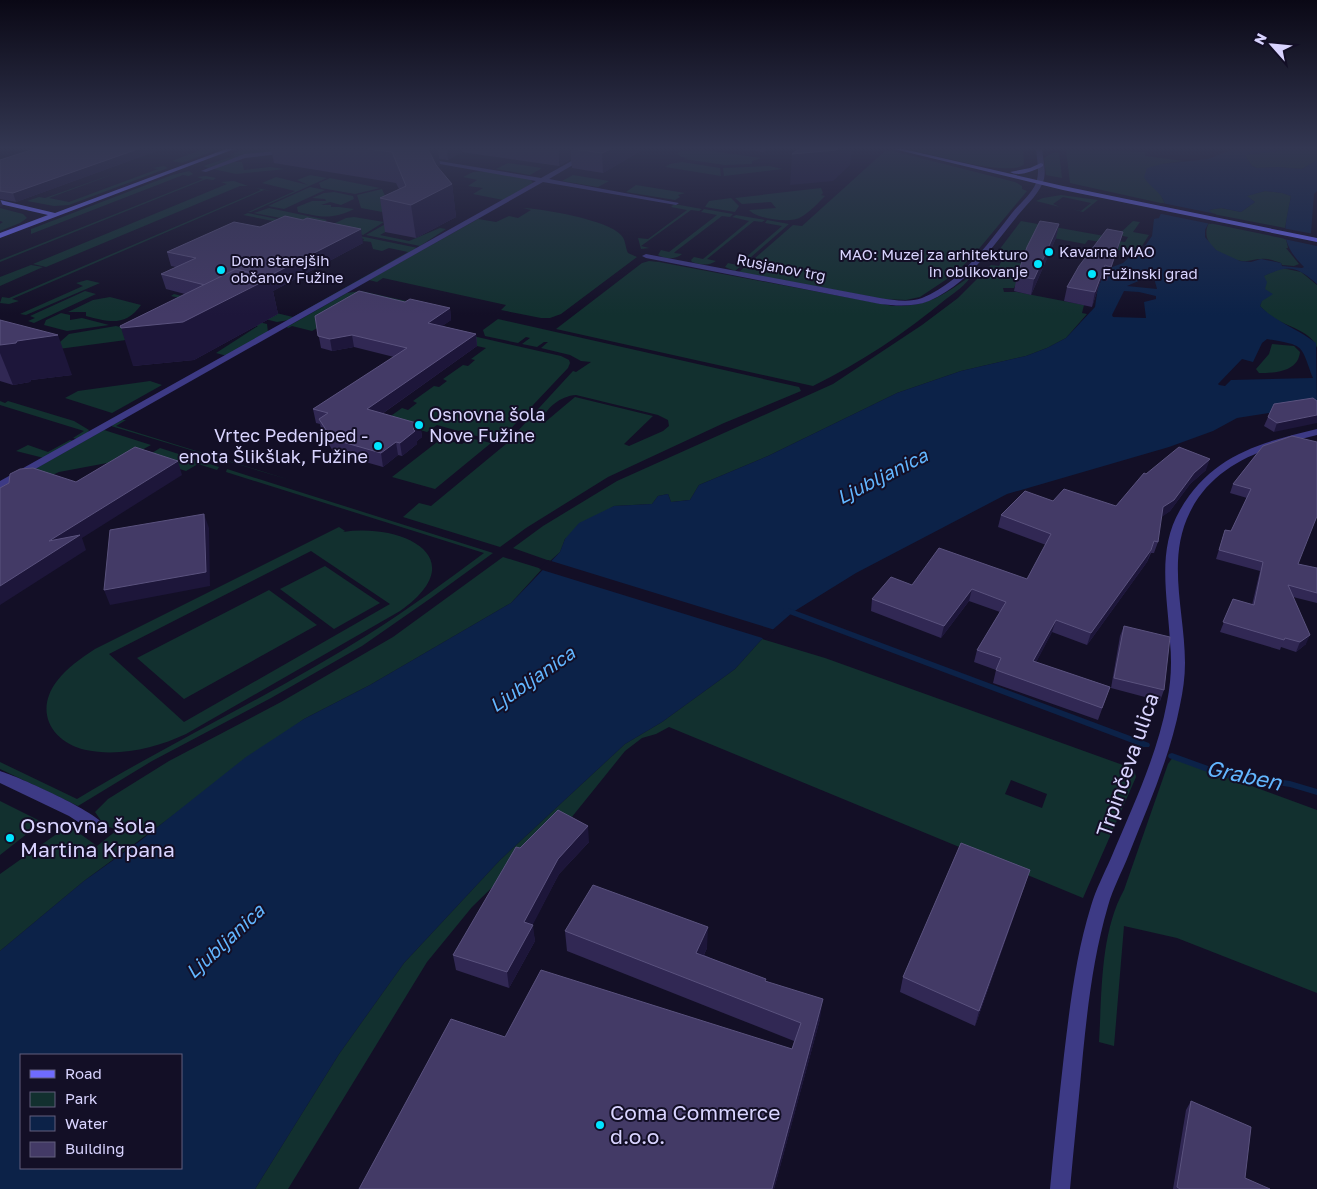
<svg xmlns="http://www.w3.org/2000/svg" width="1317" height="1189" font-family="'Golos Text',sans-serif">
<rect width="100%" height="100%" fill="#130f26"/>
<g fill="#12302f" fill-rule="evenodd">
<path d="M 203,149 L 220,149 L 182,163 L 172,161 Z"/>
<path d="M 244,149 L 291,149 L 293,150 L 242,155 L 209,168 L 203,166 L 234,156 L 230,155 Z"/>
<path d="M 697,149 L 761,158 L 752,161 L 752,164 L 725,165 L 684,159 L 688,158 L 681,157 L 677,153 L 682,151 Z"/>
<path d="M 910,149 L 1023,149 L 1024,164 C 1014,178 928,154 910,149 Z"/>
<path d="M 1071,149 L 1146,152 L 1145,156 L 1184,161 L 1162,164 L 1152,186 L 1159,191 L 1165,204 L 1070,183 L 1066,150 Z"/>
<path d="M 1294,149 L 1317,149 L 1317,160 L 1302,169 L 1278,167 L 1257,168 L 1252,166 L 1245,155 Z"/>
<path d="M 889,150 L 1015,182 L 1022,186 L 1022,189 L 1027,191 L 973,256 L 953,275 L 920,297 L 906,300 L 883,299 L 739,272 L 793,225 L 802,226 L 885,151 Z"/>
<path d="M 1059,152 L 1062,178 L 1046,175 L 1044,158 L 1052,153 Z"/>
<path d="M 233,162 L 242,162 L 244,170 L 270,167 L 285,169 L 236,174 L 213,169 Z"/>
<path d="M 682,162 L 720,168 L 721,176 L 665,167 L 670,164 Z"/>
<path d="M 508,163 L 542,168 L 530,175 L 496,169 Z"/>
<path d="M 164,166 L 168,168 L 69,205 L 54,206 L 27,201 L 39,197 L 45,198 L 122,171 L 49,198 L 69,202 L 158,169 L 152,168 Z"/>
<path d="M 769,166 L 783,169 L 724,176 L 723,168 Z"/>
<path d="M 189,171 L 193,174 L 189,176 L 183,175 L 31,234 L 31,229 L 172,175 Z"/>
<path d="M 485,171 L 530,179 L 533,183 L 503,200 L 473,194 L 483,188 L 468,186 L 477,180 L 463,177 L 473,172 Z"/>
<path d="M 310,175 L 327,178 L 251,212 L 248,212 L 295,191 L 262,183 L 276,177 L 308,185 L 297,180 Z"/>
<path d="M 573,175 L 609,181 L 598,187 L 562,181 Z"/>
<path d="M 206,176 L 216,178 L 213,180 L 206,179 L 0,262 L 0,260 L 203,179 L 197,177 Z"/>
<path d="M 330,178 L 380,188 L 355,194 L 321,188 L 319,183 Z"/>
<path d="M 234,181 L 248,186 L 240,186 L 46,267 L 33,264 L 227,184 L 221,182 Z"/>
<path d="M 636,185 L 685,193 L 678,195 L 680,197 L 675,200 L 626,192 Z"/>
<path d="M 310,187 L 325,190 L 284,209 L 268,206 Z"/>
<path d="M 256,188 L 272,191 L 264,190 L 12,299 L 19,301 L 9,304 L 0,303 L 2,297 L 9,298 L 261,190 Z"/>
<path d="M 821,188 L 823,193 L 821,195 L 825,196 C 818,203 810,212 801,217 C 791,224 757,219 749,210 L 776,208 L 771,202 L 742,204 L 735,198 Z"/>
<path d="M 382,189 L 393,214 L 361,208 L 357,195 Z"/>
<path d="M 1265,191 L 1282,193 L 1291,196 L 1285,228 L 1213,214 L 1208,210 L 1221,208 L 1241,212 L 1255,202 L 1246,196 Z"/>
<path d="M 334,192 L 353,196 L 354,199 L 341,205 L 330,202 L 321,205 L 331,205 L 331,207 L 339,207 L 354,209 C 332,220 321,217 298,212 L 297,207 L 312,201 L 326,201 L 325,199 L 312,198 L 324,193 Z"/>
<path d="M 1061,195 L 1098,200 L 1083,212 L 1072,209 L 1081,211 L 1091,203 L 1063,197 L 1053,204 L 1060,207 L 1036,201 L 1043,198 Z"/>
<path d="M 731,198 L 739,206 L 735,212 L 705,207 L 709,201 Z"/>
<path d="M 674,204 L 702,209 L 699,211 L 691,210 L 641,246 L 649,248 L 641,249 L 638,238 L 648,239 L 687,210 L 671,207 Z"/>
<path d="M 0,208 L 23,214 L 27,218 L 20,223 L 0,231 L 0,224 L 3,222 L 0,221 Z"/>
<path d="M 269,208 L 327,220 L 324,222 L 323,226 L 254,213 Z"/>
<path d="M 523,208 C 544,209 608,220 621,235 C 626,240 625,247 628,253 L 637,257 L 561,314 L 550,318 L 541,318 L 501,310 L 506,305 L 383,278 L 377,282 L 369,280 L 478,219 L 496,222 L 509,216 L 518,218 L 531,210 Z"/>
<path d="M 704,209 L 733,214 L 730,217 L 722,216 L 676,251 L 674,253 L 682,254 C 675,260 665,259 658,255 L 661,250 L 669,252 L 717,215 L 701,212 Z"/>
<path d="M 248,213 L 418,248 L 289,320 L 277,322 L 171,296 L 174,294 L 219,305 L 272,312 L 293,317 L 408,252 L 389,248 L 382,251 L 373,249 L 371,242 L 363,241 L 364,239 L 243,215 Z"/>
<path d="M 736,215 L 765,220 L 762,222 L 754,221 L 707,259 L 716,261 C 709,266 700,265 692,262 L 691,260 L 694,257 L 703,259 L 749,221 L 732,217 Z"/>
<path d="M 354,217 L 384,222 L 363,235 L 332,228 L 331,225 L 346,218 Z"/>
<path d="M 396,218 L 398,225 L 380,235 L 409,241 L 440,228 L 446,229 L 420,246 L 366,235 Z"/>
<path d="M 767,220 L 789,224 L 735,271 L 725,267 L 728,263 L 737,265 L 782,226 L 765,223 Z"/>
<path d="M 1021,221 L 1110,237 L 1109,240 L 1125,242 L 1128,237 L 1118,235 L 1133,221 L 1140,222 L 1133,232 L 1149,235 L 1142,246 L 1135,253 L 1118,250 L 1119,245 L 1088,240 L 1085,244 L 1053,238 L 1027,261 L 1004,257 L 1007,252 L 999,250 Z"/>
<path d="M 1209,223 L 1286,239 L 1288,248 L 1286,248 L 1299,264 L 1294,266 L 1282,265 L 1281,263 C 1275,261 1268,258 1261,259 C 1254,259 1249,262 1242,261 C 1223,259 1198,243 1209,223 Z"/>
<path d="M 1002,260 L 1026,264 L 1014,288 L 1003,288 L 1004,292 L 1017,292 L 1084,305 L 1082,313 L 1087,314 L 1066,338 L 1047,348 L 1026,356 L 961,371 L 897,393 L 768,456 L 699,485 L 690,500 L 671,502 L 668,494 L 658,496 L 652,504 L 614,506 L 565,539 L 560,552 L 550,561 L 513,548 L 543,526 L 617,481 L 833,384 L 922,325 L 958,298 L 991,265 L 999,266 Z"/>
<path d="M 649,261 L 659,262 L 893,306 C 928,307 943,295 971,276 C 966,285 954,293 946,299 C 905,333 860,363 813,386 L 556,329 L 642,263 Z"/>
<path d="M 31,265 L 43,267 L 0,286 L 0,277 Z"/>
<path d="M 1282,268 L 1301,272 L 1317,285 L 1317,348 C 1312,331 1285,326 1272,317 C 1267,314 1264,310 1260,306 L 1265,289 L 1263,276 Z"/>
<path d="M 87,280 L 100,283 L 26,315 L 20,314 L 83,286 L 76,283 Z"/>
<path d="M 85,291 L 96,294 L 34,323 L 28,321 L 35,318 L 30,316 Z"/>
<path d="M 361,291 L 420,304 L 361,303 L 312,331 L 292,326 L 288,328 L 287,327 L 347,293 Z"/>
<path d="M 110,297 L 141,305 C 125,327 109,322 86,316 L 86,312 L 68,312 L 93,300 Z"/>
<path d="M 217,312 L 267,324 L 268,332 L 227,356 L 216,353 L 258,326 L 222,318 Z"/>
<path d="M 61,313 L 70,315 L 70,320 L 82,318 L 109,325 L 67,331 L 44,325 L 46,320 Z"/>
<path d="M 498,319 L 799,387 L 801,391 L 724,423 L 608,477 L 526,528 L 500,547 L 403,517 L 419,503 L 431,506 L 506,444 L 573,371 L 576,372 L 591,362 L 581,361 L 570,355 L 541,348 L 548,342 L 544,342 L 537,347 L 522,344 L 530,338 L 526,337 L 518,343 L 485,336 L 483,330 ZM 576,395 L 658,415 L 668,420 L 669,426 L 663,431 L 629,446 L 624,444 L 653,416 L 575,397 L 544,423 L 541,422 C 546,408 560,396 576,395 Z"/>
<path d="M 116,326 L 156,336 L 51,350 L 69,334 Z"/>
<path d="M 473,336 L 561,356 L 569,360 L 570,363 L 568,368 L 498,442 L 437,425 L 427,432 L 385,420 L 402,408 L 408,410 L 417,403 L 413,401 L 434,386 L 439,387 L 447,381 L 443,379 L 463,365 L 468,366 L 475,360 L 471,359 L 486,348 L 463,343 Z"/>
<path d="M 1272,344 L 1294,346 L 1300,352 C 1298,372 1275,373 1259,373 L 1256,369 L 1269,354 Z"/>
<path d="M 150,381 L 162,385 L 112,413 L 65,398 L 78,391 Z"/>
<path d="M 0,401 L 5,403 L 8,401 L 74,421 L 89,430 L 87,434 L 77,439 L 73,438 L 84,431 L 0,405 Z"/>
<path d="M 122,420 L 126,420 L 116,426 L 290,480 L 111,426 Z"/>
<path d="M 104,430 L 151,445 L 123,460 L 59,472 L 48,477 L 28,473 Z"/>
<path d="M 470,438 L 491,443 L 435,489 L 392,477 L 441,439 L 462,444 Z"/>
<path d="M 70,440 L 74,441 L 44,458 L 16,451 L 28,445 L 48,452 Z"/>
<path d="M 160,448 L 219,467 L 217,470 L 198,464 L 186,471 L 144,458 Z"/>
<path d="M 227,469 L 493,553 L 431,598 L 362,646 L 271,698 L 152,761 L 78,806 L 0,769 L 0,762 L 77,799 C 173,741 274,694 369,634 C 409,609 446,581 484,553 L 226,472 Z"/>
<path d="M 339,527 L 345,531 L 343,532 C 403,523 475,558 400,611 L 186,734 C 156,748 119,757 86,750 C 51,742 34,711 57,681 C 67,668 81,658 95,649 ZM 311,551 L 390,604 L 184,722 L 109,654 Z"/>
<path d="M 503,557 L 542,569 L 511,603 L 370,685 L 304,719 L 84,881 L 0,951 L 0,874 L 58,833 L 72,828 L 97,846 L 117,830 L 104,825 L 95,812 L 108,799 L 169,761 L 281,702 L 393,637 Z"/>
<path d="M 325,566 L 380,603 L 334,629 L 280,589 Z"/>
<path d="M 269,590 L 317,625 L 184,699 L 137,658 Z"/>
<path d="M 762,639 L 825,658 L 1134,769 L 1136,777 L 1083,898 L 669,727 L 656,734 L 642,738 L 625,751 L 563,828 L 518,862 L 472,907 L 427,962 L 288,1189 L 255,1189 L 339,1054 L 404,963 L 500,860 L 625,744 L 662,722 L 735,669 ZM 1011,780 L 1047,794 L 1042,808 L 1005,794 Z"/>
<path d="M 1173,757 L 1317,810 L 1317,993 L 1177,938 L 1124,926 L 1114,1046 L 1099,1042 C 1102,993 1100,933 1124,890 L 1168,764 Z"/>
<path d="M 0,801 L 42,822 L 0,855 Z"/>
</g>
<path fill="#0c2248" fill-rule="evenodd" d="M 1234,149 L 1294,149 L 1245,155 L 1252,166 L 1257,168 L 1278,167 L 1302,169 L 1317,160 L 1317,191 L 1314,194 L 1311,233 L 1317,246 L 1317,284 C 1295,265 1289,265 1264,276 L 1267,282 L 1265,289 L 1273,294 L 1262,301 L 1260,306 C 1276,322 1298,329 1316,343 L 1317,408 L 1306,407 L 1237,418 L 1213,431 L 1169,447 L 1007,494 L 856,573 L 793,612 L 762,639 L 735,669 L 662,722 L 625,744 L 500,860 L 404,963 L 339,1054 L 255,1189 L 0,1189 L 0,951 L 84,881 L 140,841 L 246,757 L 304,719 L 370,685 L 511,603 L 560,552 L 565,539 L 579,523 L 614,506 L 652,504 L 658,496 L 668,494 L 671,502 L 690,500 L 699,485 L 768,456 L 897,393 L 961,371 L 1026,356 L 1047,348 L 1066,338 L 1095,307 L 1098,287 L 1107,269 L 1123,263 L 1133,254 L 1140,253 L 1152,236 L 1154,219 L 1159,218 L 1165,204 C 1161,191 1150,188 1144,177 L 1147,168 L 1162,164 L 1208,159 ZM 1265,191 L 1282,193 L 1291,196 C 1285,229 1278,241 1304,267 L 1302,268 L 1282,266 L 1281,263 L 1261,259 L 1251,262 L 1240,261 L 1216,250 L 1205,237 L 1205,230 L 1213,214 L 1209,210 L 1221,208 L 1241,212 L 1255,202 L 1247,196 ZM 1150,276 L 1154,278 L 1157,289 L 1127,286 ZM 1124,291 L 1139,292 L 1156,296 L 1156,299 L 1144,302 L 1146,318 L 1113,317 L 1112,315 ZM 1267,339 C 1305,346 1300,343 1313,378 L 1231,380 L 1225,386 L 1219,385 L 1218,384 L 1242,359 L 1253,362 L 1262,343 ZM 21,1055 L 181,1055 L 181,1168 L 21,1168 Z"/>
<g fill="#130f26">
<path d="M 1162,203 L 1216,214 L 1211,224 L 1157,213 Z"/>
<path d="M 1282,228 L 1314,234 L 1317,246 L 1284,239 Z"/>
<path d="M 548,560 L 775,630 L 766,639 L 539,569 Z"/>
</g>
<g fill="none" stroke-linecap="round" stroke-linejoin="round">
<g fill="#0c2248" fill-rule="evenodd">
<path d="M 784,608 L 788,608 L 1149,743 L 1150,745 L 1149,747 L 1143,747 L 784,612 L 783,610 Z"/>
<path d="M 1172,753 L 1222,771 L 1290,781 L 1317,789 L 1317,795 L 1290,787 L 1221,777 L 1169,758 L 1168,756 L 1169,754 Z"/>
</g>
<g fill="#3d3a85" fill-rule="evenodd">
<path d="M 301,149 L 319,149 L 245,158 L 206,172 L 201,171 L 244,154 Z"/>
<path d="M 593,149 L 600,149 L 549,179 L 679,203 L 676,205 L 543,182 L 0,489 L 0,481 L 536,181 L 423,161 L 420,159 L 421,158 L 541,178 Z"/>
<path d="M 1036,149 L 1042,149 C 1043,159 1046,169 1044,179 C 1040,193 1028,203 1019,214 C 992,246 970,283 929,301 C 914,307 896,306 880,304 L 646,258 L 642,256 L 646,254 L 880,298 C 893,300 909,303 922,298 C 961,282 987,245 1012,213 C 1020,203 1031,195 1036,183 C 1040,172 1037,160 1036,149 Z"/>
<path d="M 1317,429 L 1317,435 C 1267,447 1215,462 1190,512 C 1166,560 1185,612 1185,663 C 1185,677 1183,691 1180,705 C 1170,757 1148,806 1129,854 C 1122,872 1113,888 1108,906 C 1094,954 1088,1003 1083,1053 C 1079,1098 1074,1144 1070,1189 L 1050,1189 C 1054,1144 1059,1100 1064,1055 C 1070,1005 1076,954 1091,906 C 1096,889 1104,874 1111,858 C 1132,808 1157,756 1167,702 C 1171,682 1172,663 1170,642 C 1168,598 1156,551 1180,510 C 1212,455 1259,443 1317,429 Z"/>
<path d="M 0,771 C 19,777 98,812 106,827 L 104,831 L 98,833 L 92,831 L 69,816 L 0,783 Z"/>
</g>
<g fill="#6f6bff" fill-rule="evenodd">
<path d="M 226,149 L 234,149 L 0,238 L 0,233 L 48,215 L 0,204 L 0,200 L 55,213 Z"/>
<path d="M 894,149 L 903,149 L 1063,186 L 1317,238 L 1317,242 L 1063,190 Z"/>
<path d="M 1041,163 L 1043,164 L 1043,166 C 1034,171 1019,177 1010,172 L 1030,168 Z"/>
</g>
</g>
<g fill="#312854">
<path d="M 34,149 L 162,149 L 16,202 L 0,199 L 0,160 Z"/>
<path d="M 271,149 L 644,149 L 603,173 L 572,168 L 571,159 L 559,166 L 462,152 L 448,160 L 439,159 L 440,165 L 437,167 L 452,184 L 456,217 L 416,238 L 385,232 L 380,198 L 399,189 L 396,183 L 274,163 Z"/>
<path d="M 743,149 L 768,149 L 763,152 Z"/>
<path d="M 1059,224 L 1056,238 L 1031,295 L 1014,291 L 1017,276 Z"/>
<path d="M 260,227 L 363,243 L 273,291 L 278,314 L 194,360 L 133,366 L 185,294 L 166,289 L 161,274 L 176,267 L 171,266 L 167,252 Z"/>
<path d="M 1123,232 L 1119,245 L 1107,281 L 1101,279 L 1092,307 L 1064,301 L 1067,287 Z"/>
<path d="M 405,302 L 450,308 L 451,320 L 442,326 L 476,334 L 477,346 L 382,414 L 420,424 L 422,437 L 417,441 L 417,444 L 402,456 L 398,455 L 383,467 L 334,453 L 322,432 L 320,424 L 316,423 L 313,409 L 394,357 L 354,347 L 332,351 L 321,348 L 315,316 Z"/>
<path d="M 0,320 L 72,375 L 31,380 L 30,382 L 13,385 L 0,381 Z"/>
<path d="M 1317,401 L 1274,432 L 1264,426 L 1268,417 Z"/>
<path d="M 1263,446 L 1298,564 L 1317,568 L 1317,603 L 1293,597 L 1306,644 L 1296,652 L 1281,647 L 1280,650 L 1220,632 L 1233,599 L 1252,605 L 1260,571 L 1216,559 L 1225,530 L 1231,531 L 1247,498 L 1230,493 L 1233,484 Z"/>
<path d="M 1206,470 L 1190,484 L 1170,511 L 1161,517 L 1158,542 L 1154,553 L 1151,553 L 1147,562 L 1087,645 L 1052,632 L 1036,662 L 1110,687 L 1098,720 L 993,683 L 996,670 L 974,662 L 977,650 L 1000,612 L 969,601 L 941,638 L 871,611 L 872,599 L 912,585 L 1027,579 L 1046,545 L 998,527 L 1001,515 L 1053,501 L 1116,506 L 1146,474 Z"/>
<path d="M 1124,626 L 1164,690 L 1160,701 L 1111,688 L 1120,636 Z"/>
<path d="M 589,842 L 559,874 L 532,925 L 535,941 L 509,988 L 456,970 L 453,955 L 520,848 Z"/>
<path d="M 1025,885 L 975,1026 L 900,992 L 903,977 Z"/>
<path d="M 565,931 L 707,948 L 704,955 L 766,982 L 820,1019 L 774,1189 L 359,1189 L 505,1037 L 792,1049 L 794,1041 L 567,951 Z"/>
<path d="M 1191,1101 L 1245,1178 L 1270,1189 L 1173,1189 L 1186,1110 Z"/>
</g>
<g fill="#1d163a">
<path d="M 138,149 L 162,149 L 16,202 L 13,193 Z"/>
<path d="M 425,149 L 438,149 L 440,165 L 428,172 Z"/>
<path d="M 447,149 L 462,149 L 462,152 L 448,160 Z"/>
<path d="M 559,149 L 571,149 L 571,159 L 559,166 Z"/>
<path d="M 611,149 L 644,149 L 603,173 L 602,153 Z"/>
<path d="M 838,149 L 852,149 L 850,165 L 833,181 L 790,185 L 792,154 Z"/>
<path d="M 452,184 L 456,217 L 416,238 L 411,205 Z"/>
<path d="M 0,199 L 3,206 L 0,207 Z"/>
<path d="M 1059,224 L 1056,238 L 1031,295 L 1034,279 Z"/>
<path d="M 361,229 L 363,243 L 273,291 L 278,314 L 194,360 L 133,366 L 121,328 L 237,292 Z"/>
<path d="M 1123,232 L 1119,245 L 1107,281 L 1111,267 Z"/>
<path d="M 1105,265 L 1101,279 L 1092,307 L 1095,292 Z"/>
<path d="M 450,308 L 451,320 L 430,335 L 428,323 Z"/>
<path d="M 476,334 L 477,346 L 369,423 L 367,409 Z"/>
<path d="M 58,335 L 72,375 L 31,380 L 30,382 L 13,385 L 0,353 L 0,345 L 17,341 Z"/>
<path d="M 352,335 L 354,347 L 332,351 L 330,339 Z"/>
<path d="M 1317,415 L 1317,423 L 1274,432 L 1277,423 Z"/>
<path d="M 420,424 L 422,437 L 417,441 L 417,444 L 402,456 L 400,443 L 413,429 Z"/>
<path d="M 396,442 L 398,455 L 383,467 L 381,453 Z"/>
<path d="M 1210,459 L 1206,470 L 1190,484 L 1170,511 L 1159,519 L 1163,507 L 1194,473 Z"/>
<path d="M 178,461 L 182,475 L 82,538 L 86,550 L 0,605 L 0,586 L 49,541 Z"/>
<path d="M 204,514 L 209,528 L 210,586 L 110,605 L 104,590 Z"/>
<path d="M 1154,541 L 1147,562 L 1087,645 L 1091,633 Z"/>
<path d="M 972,589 L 969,601 L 941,638 L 944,626 Z"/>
<path d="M 1056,620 L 1052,632 L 1030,674 L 1033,661 Z"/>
<path d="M 1310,635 L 1306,644 L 1296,652 L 1300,642 Z"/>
<path d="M 588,826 L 589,842 L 559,874 L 526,938 L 524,922 L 558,859 Z"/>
<path d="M 1030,870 L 1025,885 L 975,1026 L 979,1011 Z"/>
<path d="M 533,925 L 535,941 L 509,988 L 507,972 Z"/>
<path d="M 708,927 L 707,948 L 695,973 L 696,953 Z"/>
<path d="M 823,999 L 820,1019 L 774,1189 L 772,1189 Z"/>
</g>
<g fill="#433a66" stroke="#5a527e">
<path d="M 34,149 L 138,149 L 13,193 L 0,191 L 0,160 Z"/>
<path d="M 367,149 L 428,149 L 436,165 L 452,184 L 411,205 L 380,198 L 406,186 L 392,152 Z"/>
<path d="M 573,149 L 611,149 L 602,153 Z"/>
<path d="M 799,149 L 838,149 L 836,150 L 792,154 Z"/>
<path d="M 285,216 L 303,220 L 307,218 L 361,229 L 267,277 L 236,269 L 205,285 L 161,274 L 196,258 L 167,252 L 234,222 L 260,227 Z"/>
<path d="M 1040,221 L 1059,224 L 1034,279 L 1017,276 L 1027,247 Z"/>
<path d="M 1107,229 L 1123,232 L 1111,267 L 1105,265 L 1095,292 L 1067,287 L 1079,266 Z"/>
<path d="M 236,269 L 270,278 L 183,322 L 121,328 L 120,326 Z"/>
<path d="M 359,291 L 405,302 L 410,299 L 450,308 L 428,323 L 476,334 L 367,409 L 420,424 L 413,429 L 415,431 L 400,443 L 396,442 L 381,453 L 332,439 L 319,419 L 328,413 L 313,409 L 407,348 L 352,335 L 330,339 L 318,336 L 315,316 Z"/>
<path d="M 0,320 L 58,335 L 17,341 L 16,343 L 0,345 Z"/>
<path d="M 1313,398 L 1317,401 L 1317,415 L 1277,423 L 1268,417 L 1274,404 Z"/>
<path d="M 1292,436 L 1317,442 L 1317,516 L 1298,564 L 1317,568 L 1317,593 L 1288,585 L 1310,635 L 1300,642 L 1285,638 L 1284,640 L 1223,622 L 1233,599 L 1254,605 L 1263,562 L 1219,550 L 1225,530 L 1231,531 L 1251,489 L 1233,484 L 1263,446 Z"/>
<path d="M 135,447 L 178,461 L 49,541 L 80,535 L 0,586 L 0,488 L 9,483 L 10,474 L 20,469 L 33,468 L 76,482 Z"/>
<path d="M 1179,447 L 1210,459 L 1194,473 L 1174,500 L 1163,507 L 1158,542 L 1154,541 L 1151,550 L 1091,633 L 1056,620 L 1033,661 L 1110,687 L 1102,708 L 996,670 L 1001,658 L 977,650 L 1006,602 L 972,589 L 944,626 L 872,599 L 891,577 L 912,585 L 939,548 L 1027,579 L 1051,534 L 1001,515 L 1025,491 L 1053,501 L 1064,489 L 1116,506 L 1144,473 L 1146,474 Z"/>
<path d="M 204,514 L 206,572 L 104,590 L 110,530 Z"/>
<path d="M 1124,626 L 1170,637 L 1164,690 L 1114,678 Z"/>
<path d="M 558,810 L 588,826 L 558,859 L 524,922 L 533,925 L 507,972 L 453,955 L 516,847 L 520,848 Z"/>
<path d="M 961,843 L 1030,870 L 979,1011 L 903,977 Z"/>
<path d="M 593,885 L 708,927 L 696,953 L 766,979 L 765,981 L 823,999 L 772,1189 L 359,1189 L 451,1019 L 505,1037 L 541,970 L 792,1049 L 801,1023 L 565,931 Z"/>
<path d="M 1191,1101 L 1251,1127 L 1245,1178 L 1270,1189 L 1180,1189 L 1177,1187 Z"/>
</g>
<linearGradient id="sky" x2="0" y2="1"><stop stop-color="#0a0815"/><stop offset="0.47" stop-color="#333752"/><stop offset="1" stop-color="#333752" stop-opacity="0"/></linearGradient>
<rect width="1317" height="315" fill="url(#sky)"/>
<g fill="#00e5ff" stroke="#130f26" stroke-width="2">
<circle cx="1049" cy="252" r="5"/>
<circle cx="1038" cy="264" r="5"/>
<circle cx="221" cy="270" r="5"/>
<circle cx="1092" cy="274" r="5"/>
<circle cx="419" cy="425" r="5"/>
<circle cx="378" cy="446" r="5"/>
<circle cx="10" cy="838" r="5"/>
<circle cx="600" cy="1125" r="5"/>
</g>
<g text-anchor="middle" stroke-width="4" stroke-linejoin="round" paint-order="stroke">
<g font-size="15" fill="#d9d4ff" stroke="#130f26" text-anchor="start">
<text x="1059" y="257">Kavarna MAO</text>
<text x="1028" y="260" text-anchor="end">MAO: Muzej za arhitekturo<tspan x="1028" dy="17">in oblikovanje</tspan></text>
<text x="231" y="266">Dom starejših<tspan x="231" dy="17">občanov Fužine</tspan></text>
<text x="1102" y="279">Fužinski grad</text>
</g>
<g font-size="15" fill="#d9d4ff" stroke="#130f26">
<text transform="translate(781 268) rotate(11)" y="5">Rusjanov trg</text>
</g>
<g font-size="18" fill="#d9d4ff" stroke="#130f26" text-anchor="start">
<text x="429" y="421">Osnovna šola<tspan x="429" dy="21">Nove Fužine</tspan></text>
<text x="368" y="442" text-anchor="end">Vrtec Pedenjped -<tspan x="368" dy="21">enota Šlikšlak, Fužine</tspan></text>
</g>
<g font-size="19" font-style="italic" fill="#62b6ff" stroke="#130f26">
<text transform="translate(882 476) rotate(-27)" y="7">Ljubljanica</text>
<text transform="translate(532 679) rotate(-35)" y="7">Ljubljanica</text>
<text transform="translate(225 941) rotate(-43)" y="7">Ljubljanica</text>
</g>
<g font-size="21" fill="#d9d4ff" stroke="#130f26">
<text transform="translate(1128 765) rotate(-71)" y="7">Trpinčeva ulica</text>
</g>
<g font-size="21" fill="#d9d4ff" stroke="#130f26" text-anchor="start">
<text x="20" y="833">Osnovna šola<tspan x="20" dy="24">Martina Krpana</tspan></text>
<text x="610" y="1120">Coma Commerce<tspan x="610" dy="24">d.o.o.</tspan></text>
</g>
<g font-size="22" font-style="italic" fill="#62b6ff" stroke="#130f26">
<text transform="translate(1244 775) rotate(12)" y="8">Graben</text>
</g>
</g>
<rect x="20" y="1054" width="162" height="115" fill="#130f26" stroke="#625e7d"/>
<rect x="30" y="1070" width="25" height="8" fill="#6f6bff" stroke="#625e7d"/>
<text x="65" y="1079" font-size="15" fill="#d9d4ff">Road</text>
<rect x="30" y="1092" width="25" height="15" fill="#12302f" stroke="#625e7d"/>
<text x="65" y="1104" font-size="15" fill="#d9d4ff">Park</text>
<rect x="30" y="1116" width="25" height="15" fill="#0c2248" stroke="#625e7d"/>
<text x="65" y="1129" font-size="15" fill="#d9d4ff">Water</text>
<rect x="30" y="1142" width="25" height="15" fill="#433a66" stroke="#625e7d"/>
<text x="65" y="1154" font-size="15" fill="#d9d4ff">Building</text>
<g transform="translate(1272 45) rotate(297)" stroke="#130f26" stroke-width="4" paint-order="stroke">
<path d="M0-4L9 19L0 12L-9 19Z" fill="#d9d4ff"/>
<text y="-8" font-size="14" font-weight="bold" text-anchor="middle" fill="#d9d4ff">N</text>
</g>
</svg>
